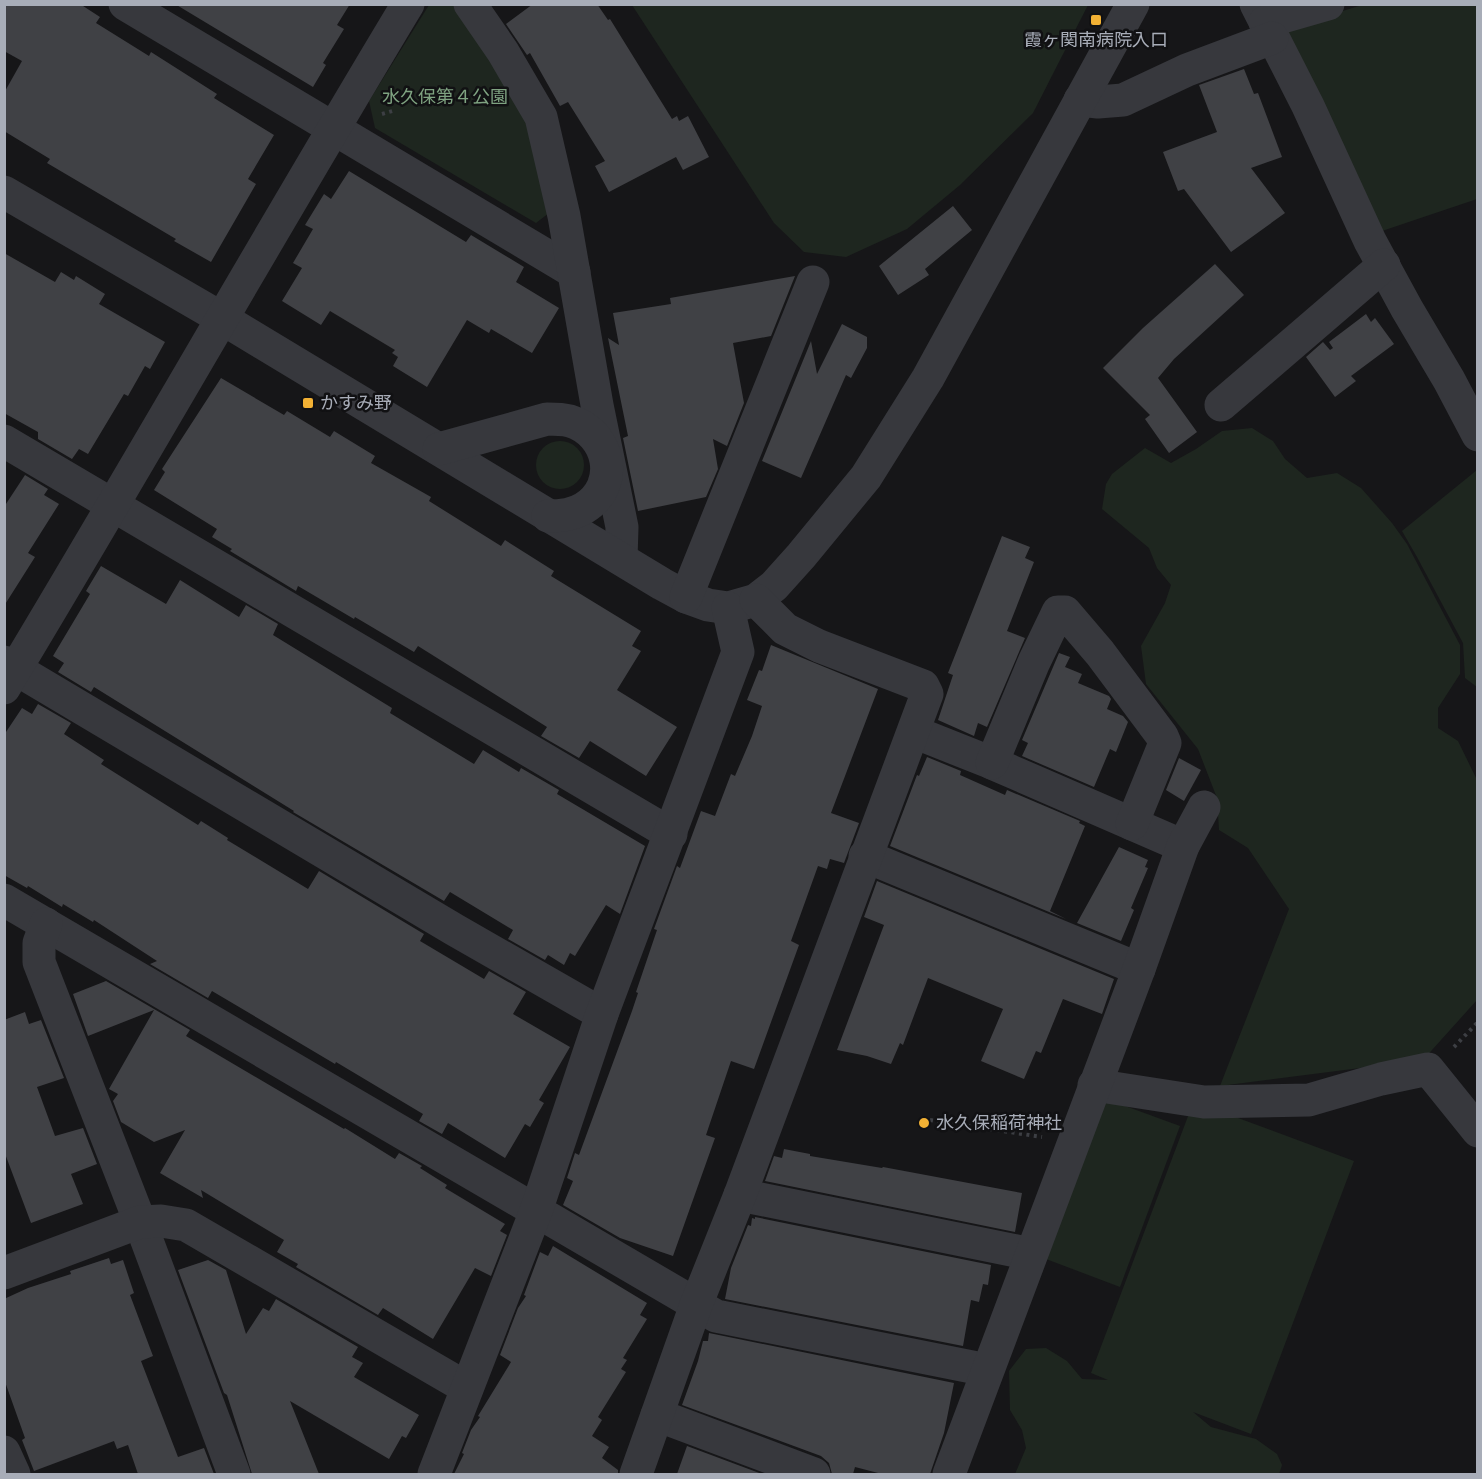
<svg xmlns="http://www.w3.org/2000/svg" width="1482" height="1479" font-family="Cabin,'Noto Sans JP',sans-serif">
<rect width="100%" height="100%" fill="#161618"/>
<g fill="#1e261f">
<path d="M 429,5 L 460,5 L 529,114 L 549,213 L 536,223 L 375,128 L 369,101 Z"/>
<path d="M 632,5 L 1088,5 L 1033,113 L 960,185 L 907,229 L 846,257 L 804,252 L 774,223 Z"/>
<path d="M 1362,5 L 1477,5 L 1477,199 L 1382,231 L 1284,29 Z"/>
<path d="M 1252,428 L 1273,441 L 1285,459 L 1307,478 L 1337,473 L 1361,488 L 1392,523 L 1407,544 L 1460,645 L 1460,674 L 1438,708 L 1438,728 L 1458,741 L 1478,782 L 1477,1000 L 1423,1060 L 1220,1086 L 1289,909 L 1248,848 L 1219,830 L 1217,798 L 1198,749 L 1146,684 L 1141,646 L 1165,603 L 1171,585 L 1157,568 L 1149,548 L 1102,509 L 1106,484 L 1112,474 L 1145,448 L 1171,463 L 1196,449 L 1222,431 Z"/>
<circle cx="560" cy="465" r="24"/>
<path d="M 1477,470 L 1477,687 L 1465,678 L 1463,643 L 1417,557 L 1402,531 Z"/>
<path d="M 1106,1099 L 1180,1126 L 1120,1287 L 1046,1259 Z"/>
<path d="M 1190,1111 L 1230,1115 L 1354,1161 L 1251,1434 L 1193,1412 L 1211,1427 L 1256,1439 L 1277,1454 L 1282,1465 L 1279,1474 L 1015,1474 L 1026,1448 L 1022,1430 L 1010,1410 L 1009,1371 L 1026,1349 L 1046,1348 L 1067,1361 L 1082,1379 L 1108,1380 L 1091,1373 Z"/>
</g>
<g fill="#404145">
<path d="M 4,4 L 80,4 L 100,17 L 96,23 L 149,56 L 151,52 L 217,94 L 214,98 L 274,135 L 248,179 L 256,184 L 211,262 L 174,241 L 176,239 L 47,163 L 50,159 L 4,131 L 4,93 L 22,61 L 4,51 Z"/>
<path d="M 175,4 L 350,4 L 337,25 L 344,29 L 323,63 L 326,65 L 313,87 Z"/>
<path d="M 533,4 L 597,4 L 608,20 L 610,19 L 672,119 L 677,116 L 679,121 L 688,116 L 709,157 L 683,170 L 676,157 L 609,192 L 595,166 L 605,161 L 568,102 L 560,106 L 530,53 L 527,55 L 506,24 Z"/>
<path d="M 1244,69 L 1254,94 L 1258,93 L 1282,157 L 1251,168 L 1285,213 L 1231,252 L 1184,189 L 1178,191 L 1163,152 L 1217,132 L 1199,85 Z"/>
<path d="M 349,171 L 466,242 L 471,235 L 524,267 L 516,282 L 559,308 L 532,353 L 491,329 L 489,333 L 467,320 L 427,387 L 393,366 L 398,357 L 392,353 L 395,350 L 330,311 L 321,325 L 282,301 L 302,268 L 293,263 L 313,229 L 305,225 L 324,194 L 331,199 Z"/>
<path d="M 953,206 L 972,230 L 925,269 L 929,275 L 898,295 L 879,266 Z"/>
<path d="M 4,253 L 55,282 L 61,272 L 74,280 L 76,276 L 105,294 L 99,304 L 165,342 L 150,369 L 145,366 L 128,396 L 124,394 L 88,454 L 79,449 L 72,459 L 38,439 L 38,432 L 4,413 Z"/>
<path d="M 1215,264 L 1244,295 L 1174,359 L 1158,378 L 1197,432 L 1169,453 L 1145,419 L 1150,415 L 1103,368 L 1143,328 Z"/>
<path d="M 795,276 L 771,336 L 733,343 L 744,403 L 727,446 L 713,439 L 718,469 L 706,497 L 638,511 L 623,438 L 628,436 L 608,338 L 619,345 L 613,313 L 671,304 L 670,298 Z"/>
<path d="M 1366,314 L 1371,322 L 1375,318 L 1394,344 L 1351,376 L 1356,381 L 1335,397 L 1306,357 L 1323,342 L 1330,350 L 1333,348 L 1329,342 Z"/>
<path d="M 842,324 L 867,337 L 867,348 L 851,378 L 846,375 L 801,478 L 762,461 L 811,341 L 817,374 Z"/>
<path d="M 221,378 L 284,415 L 287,411 L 330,437 L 334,431 L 375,456 L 371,463 L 431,497 L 429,501 L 501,546 L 505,540 L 554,571 L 551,576 L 641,631 L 632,646 L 641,651 L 617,690 L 677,727 L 646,776 L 590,741 L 579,758 L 541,736 L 547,727 L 418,646 L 414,652 L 355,617 L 354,619 L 298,586 L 296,591 L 230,551 L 232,549 L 212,537 L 217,529 L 154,490 L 165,472 L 162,469 Z"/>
<path d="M 25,475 L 48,489 L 44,495 L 59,504 L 28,553 L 35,557 L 4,606 L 4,507 Z"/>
<path d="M 1002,536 L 1030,547 L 1025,558 L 1034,562 L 1007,631 L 1025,638 L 987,727 L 978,723 L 974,736 L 938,720 L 953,675 L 948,673 Z"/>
<path d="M 101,566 L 166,604 L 180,580 L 239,617 L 246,605 L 278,624 L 273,635 L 392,708 L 390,713 L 474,764 L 483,750 L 519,772 L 521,768 L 559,790 L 557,794 L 645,846 L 620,914 L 606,905 L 575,956 L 570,953 L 564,965 L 548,955 L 545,960 L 508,939 L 513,930 L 450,892 L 444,901 L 293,812 L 294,811 L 94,687 L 91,692 L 58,672 L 64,663 L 53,656 L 90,594 L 86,591 Z"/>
<path d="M 771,645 L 878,689 L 831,813 L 859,823 L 844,863 L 830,859 L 827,869 L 818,866 L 791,941 L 799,945 L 754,1069 L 731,1061 L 706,1135 L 715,1138 L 673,1256 L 620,1238 L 563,1205 L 573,1181 L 567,1178 L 575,1153 L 579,1155 L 632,1011 L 638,993 L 636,992 L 657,930 L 654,929 L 677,866 L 680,868 L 701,811 L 715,816 L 731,774 L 735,776 L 752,736 L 762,706 L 747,700 L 759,670 L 762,671 Z"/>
<path d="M 1059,653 L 1070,657 L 1065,667 L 1082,674 L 1078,683 L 1109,696 L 1111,699 L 1107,709 L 1123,716 L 1128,722 L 1116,752 L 1110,749 L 1094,787 L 1022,756 L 1028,743 L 1022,740 Z"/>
<path d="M 38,704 L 71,723 L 64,734 L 104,760 L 101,764 L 198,825 L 201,821 L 228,838 L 227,840 L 308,889 L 319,871 L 424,934 L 420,941 L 484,979 L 489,971 L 526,992 L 513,1014 L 570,1047 L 539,1100 L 544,1103 L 530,1127 L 525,1124 L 505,1158 L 448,1123 L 442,1134 L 419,1121 L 423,1114 L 336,1062 L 335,1064 L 212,991 L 208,998 L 150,964 L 157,961 L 94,920 L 93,922 L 63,904 L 62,907 L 28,886 L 27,888 L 4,875 L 4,735 L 22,708 L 32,714 Z"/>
<path d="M 927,757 L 961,771 L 960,775 L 1005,795 L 1007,790 L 1080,821 L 1079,823 L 1085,826 L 1050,911 L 1066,919 L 890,846 L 917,775 L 919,776 Z"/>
<path d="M 1179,758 L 1201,770 L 1184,801 L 1166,790 Z"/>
<path d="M 1119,847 L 1148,860 L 1145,867 L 1148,868 L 1131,908 L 1134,910 L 1121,941 L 1077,923 Z"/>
<path d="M 877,881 L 1114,979 L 1102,1014 L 1063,999 L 1041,1053 L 1036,1051 L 1024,1079 L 981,1061 L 1003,1009 L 928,978 L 903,1045 L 900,1043 L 891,1064 L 867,1056 L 837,1050 L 884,925 L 864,917 Z"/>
<path d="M 106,981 L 190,1030 L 186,1036 L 344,1129 L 345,1128 L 395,1159 L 399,1153 L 422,1166 L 420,1168 L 447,1185 L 445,1188 L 505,1224 L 500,1231 L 507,1235 L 491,1276 L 475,1268 L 433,1339 L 383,1308 L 378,1315 L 296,1267 L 298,1264 L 277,1252 L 284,1240 L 201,1190 L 203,1198 L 160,1173 L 185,1130 L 154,1142 L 121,1122 L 113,1101 L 118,1094 L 109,1089 L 154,1010 L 88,1036 L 73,994 Z"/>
<path d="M 25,1012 L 29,1024 L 41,1020 L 64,1078 L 37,1087 L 55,1136 L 83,1128 L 97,1164 L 71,1174 L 83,1204 L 31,1223 L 4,1151 L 4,1020 Z"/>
<path d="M 784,1149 L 810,1154 L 810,1156 L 882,1168 L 883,1167 L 1022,1193 L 1015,1232 L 765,1181 L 774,1156 L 782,1158 Z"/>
<path d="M 755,1217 L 991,1265 L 988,1285 L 983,1284 L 979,1302 L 971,1300 L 963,1346 L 725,1299 L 731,1268 L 748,1225 L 751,1226 L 752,1218 L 755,1219 Z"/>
<path d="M 553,1246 L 647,1303 L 640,1315 L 647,1319 L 623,1358 L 627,1360 L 621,1369 L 626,1372 L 598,1417 L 602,1420 L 592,1436 L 609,1447 L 602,1458 L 618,1470 L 618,1474 L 454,1474 L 464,1454 L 462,1453 L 471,1430 L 480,1417 L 478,1416 L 511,1362 L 500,1355 L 518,1308 L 526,1296 L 524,1295 L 540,1252 L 548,1256 Z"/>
<path d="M 109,1258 L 111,1264 L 123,1260 L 134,1293 L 130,1295 L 153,1356 L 141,1361 L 178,1457 L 204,1448 L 214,1474 L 138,1474 L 128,1445 L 117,1449 L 114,1441 L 34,1471 L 22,1440 L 25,1438 L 4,1379 L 4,1299 L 28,1288 L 71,1274 L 70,1271 Z"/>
<path d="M 208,1260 L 226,1270 L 246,1334 L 263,1308 L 269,1311 L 276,1299 L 358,1347 L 352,1357 L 363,1363 L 354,1377 L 419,1415 L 406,1438 L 402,1436 L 389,1459 L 290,1401 L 319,1474 L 252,1474 L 227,1395 L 224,1393 L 178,1270 Z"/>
<path d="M 709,1333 L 954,1383 L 944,1433 L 930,1474 L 882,1474 L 855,1467 L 853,1474 L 832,1474 L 829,1463 L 821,1456 L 682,1405 L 698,1361 L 703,1341 L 708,1341 Z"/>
<path d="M 687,1446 L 762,1474 L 677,1474 Z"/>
</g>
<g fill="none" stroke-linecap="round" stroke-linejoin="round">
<g stroke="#3d3f44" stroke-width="4" stroke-dasharray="3 4.5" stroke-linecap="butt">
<path d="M 382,114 L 396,110"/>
<path d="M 1454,1047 L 1478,1022"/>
<path d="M 930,1120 L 1042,1137"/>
</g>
<g stroke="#37383d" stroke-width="33">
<path d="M 125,4 L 574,272"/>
<path d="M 470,4 L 503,52 L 541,117 L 564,216 L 597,405 L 622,527 L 621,559"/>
<path d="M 1256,4 L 1308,106 L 1370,241 L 1407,309 L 1449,380 L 1478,435"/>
<path d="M 1265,22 L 1328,4"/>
<path d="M 1080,100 L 1098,102 L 1123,100 L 1187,70 L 1272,38"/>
<path d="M 4,192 L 223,319 L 662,584 L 686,597 L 708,605 L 728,608 L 756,600 L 774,586 L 801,556 L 866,477 L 928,378 L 1133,4"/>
<path d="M 1221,405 L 1384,265"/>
<path d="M 4,441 L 671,834"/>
<path d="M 439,449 L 547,419 C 554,419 562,419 570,421 C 610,433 621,485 584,508 C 573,515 561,516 548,516"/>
<path d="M 686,597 L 813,282"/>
<path d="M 4,662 L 455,930 L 602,1014"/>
<path d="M 4,688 C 141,461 271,231 408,4"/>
<path d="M 914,732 L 992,763 L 1183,846"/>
<path d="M 992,763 L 1034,662 L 1058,612 L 1065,612 L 1100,653 L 1162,736 L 1165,743 L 1132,824"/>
<path d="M 865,856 L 1139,969"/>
<path d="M 4,900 L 716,1316 L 987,1370"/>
<path d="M 46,924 L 39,943 L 39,962 L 140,1222 L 234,1474"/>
<path d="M 1094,1085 L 1204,1102 L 1309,1100 L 1381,1079 L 1428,1069 L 1478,1131"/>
<path d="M 740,1195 L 1031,1254"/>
<path d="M 4,1273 L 140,1222 L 161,1221 L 186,1225 L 467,1388"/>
<path d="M 657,1415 L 814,1474"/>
<path d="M 4,1452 L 14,1474"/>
<path d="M 434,1474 L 536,1211 L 602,1014 L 738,652 L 728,608"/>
<path d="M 636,1474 L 696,1305 L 740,1195 L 927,694 L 923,686 L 819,646 L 785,629 L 756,600"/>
<path d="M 949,1474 L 1139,969 L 1183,846 L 1204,807"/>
</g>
</g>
<g fill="#f2b134" stroke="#111113" stroke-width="2">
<rect x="1090" y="14" width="12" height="12" rx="3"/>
<rect x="302" y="397" width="12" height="12" rx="3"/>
<circle cx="924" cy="1123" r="6"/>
</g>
<g text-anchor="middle" stroke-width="5" stroke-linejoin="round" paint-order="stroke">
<g font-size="18" fill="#a8adb8" stroke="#111113" text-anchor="start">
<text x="1096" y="46" text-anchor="middle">霞ヶ関南病院入口</text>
<text x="320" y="409">かすみ野</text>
<text x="936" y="1129">水久保稲荷神社</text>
</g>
<g font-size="18" fill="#7fa381" stroke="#111113">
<text x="445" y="103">水久保第４公園</text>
</g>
</g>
<rect width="1482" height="1479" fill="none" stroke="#a8adb8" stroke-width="12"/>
</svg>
